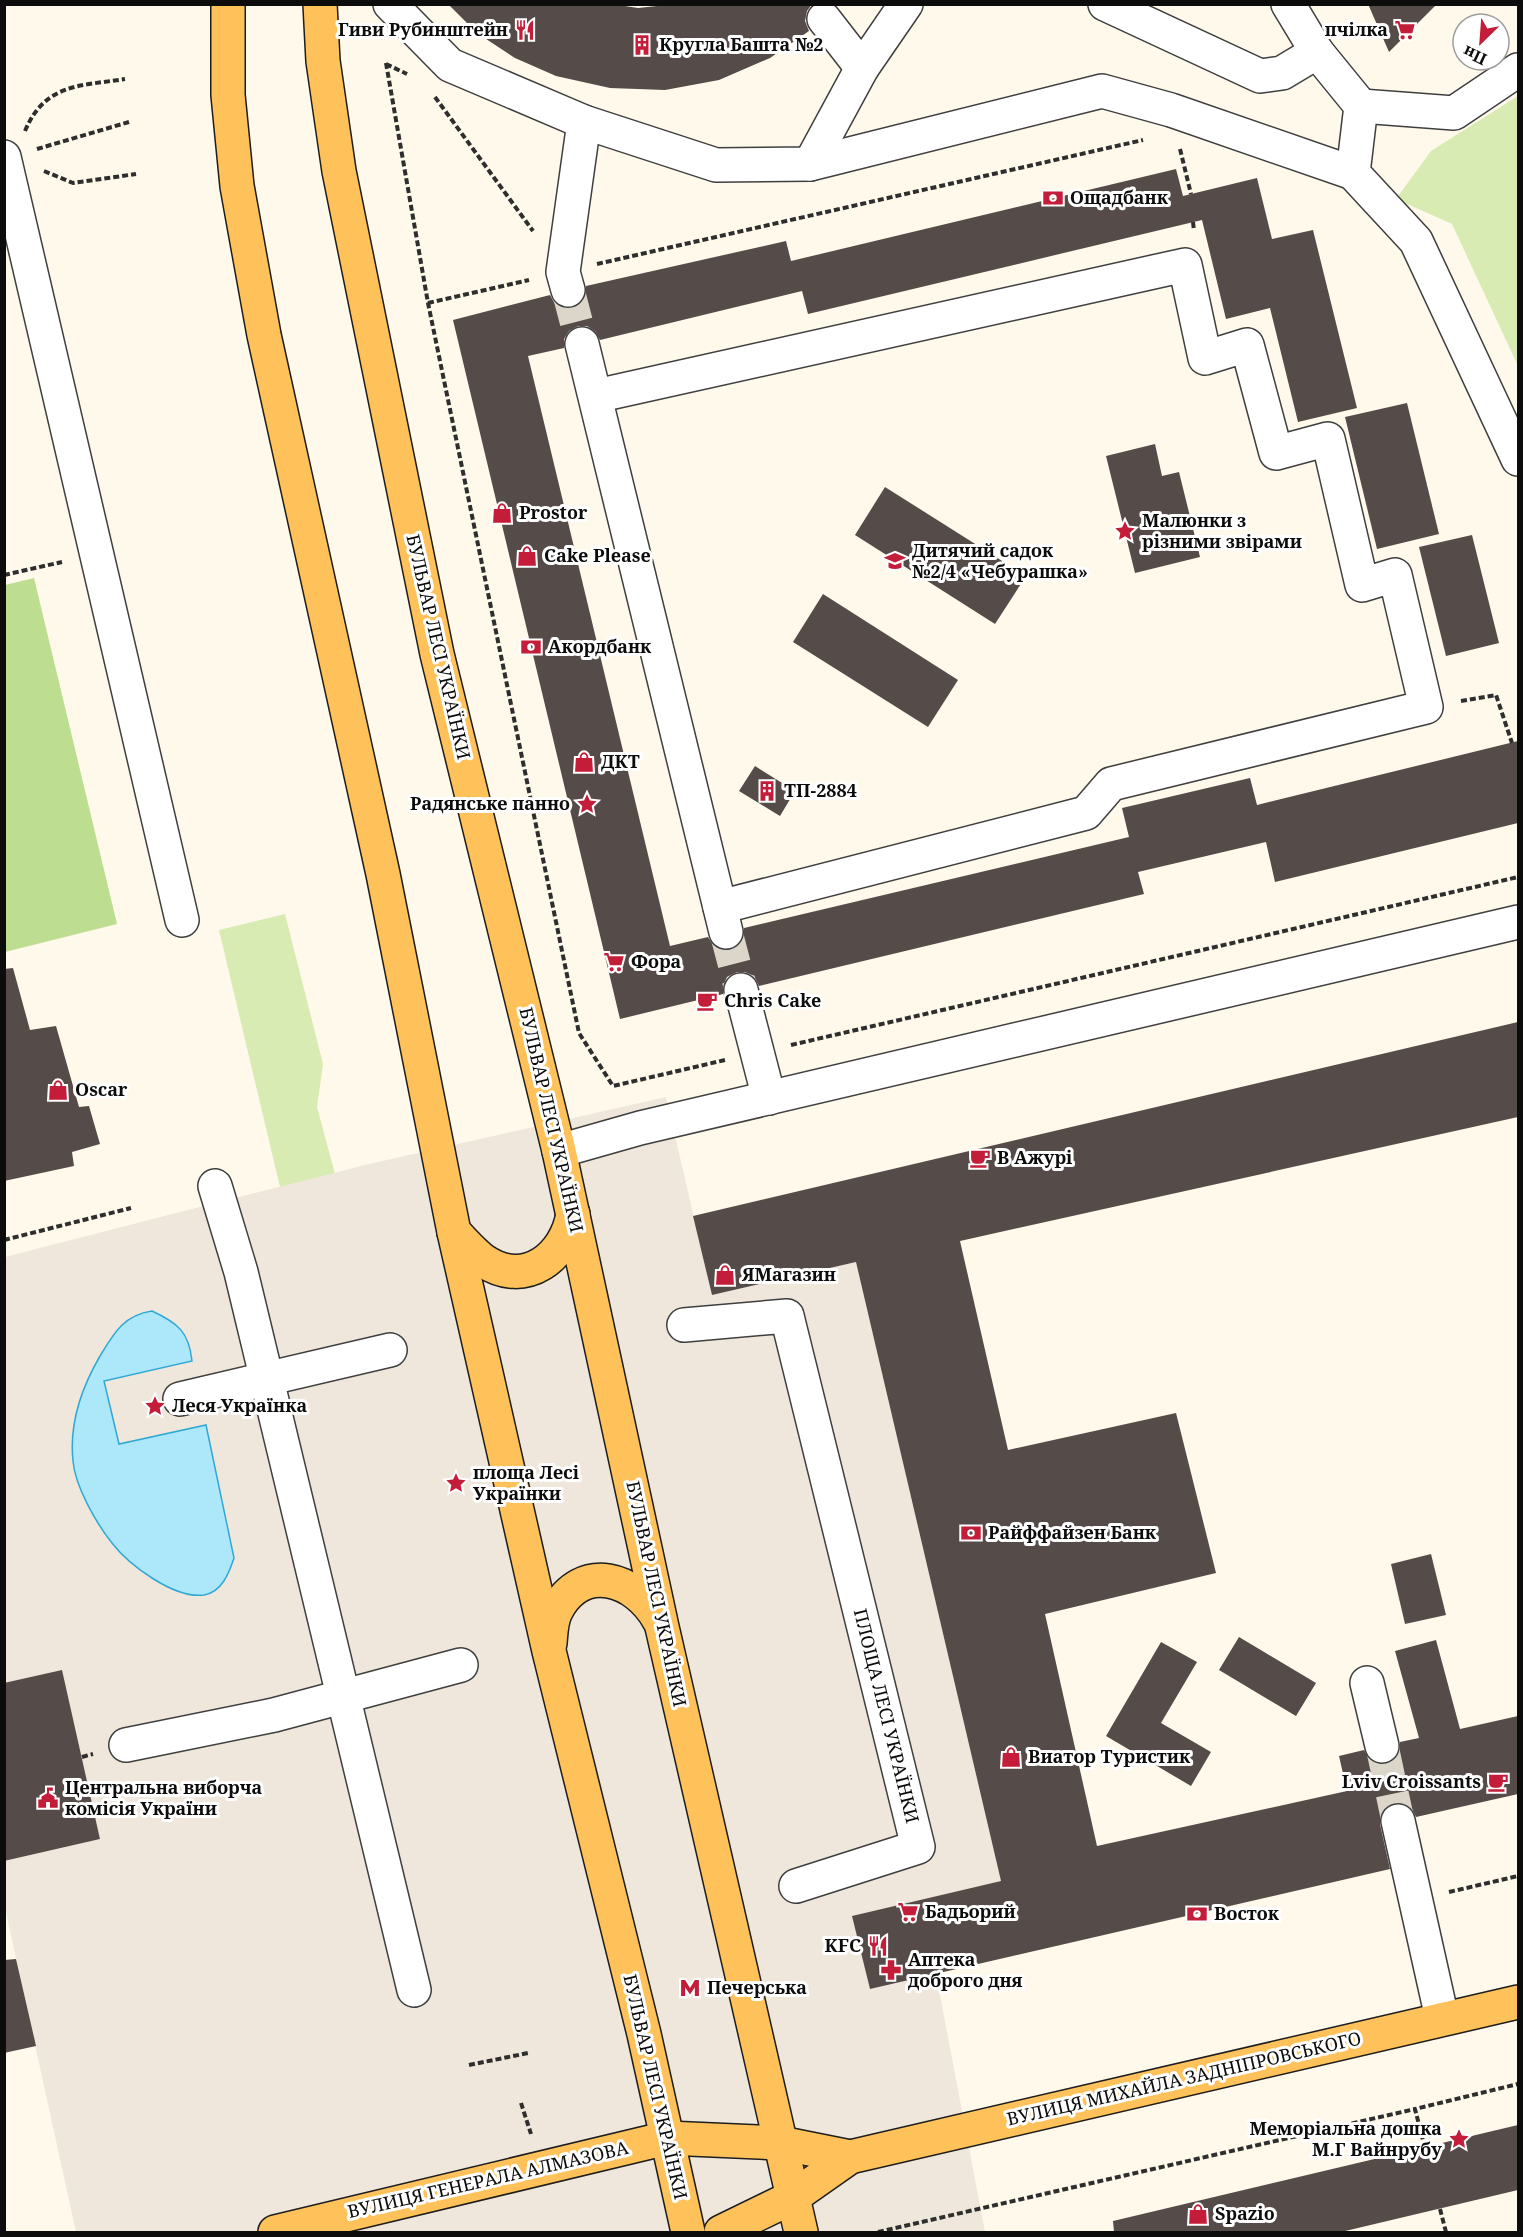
<svg xmlns="http://www.w3.org/2000/svg" width="1523" height="2237" font-family="'Noto Serif',serif">
<rect width="100%" height="100%" fill="#fff9eb"/>
<g fill="#d7ebb3">
<path d="M 1518,96 L 1518,366 L 1452,224 L 1396,199 L 1431,151 Z"/>
<path d="M 285,914 L 323,1064 L 317,1107 L 335,1174 L 5,1257 L 280,1187 L 219,930 Z"/>
</g>
<path fill="#bddd91" d="M 34,578 L 117,924 L 5,952 L 5,585 Z"/>
<path fill="#efe7db" d="M 666,1097 L 712,1295 L 856,1262 L 1001,1881 L 853,1916 L 870,1989 L 936,1974 L 985,2232 L 76,2232 L 5,1908 L 4,1861 L 100,1839 L 62,1670 L 5,1683 L 5,1257 L 369,1164 Z"/>
<path fill="#ade7fa" stroke="#30a8d5" stroke-width="1.5" d="M 152,1311 C 178,1323 189,1332 192,1361 L 104,1381 L 119,1444 L 206,1425 L 234,1558 C 229,1573 222,1592 204,1595 C 174,1599 129,1565 112,1543 C 96,1523 75,1486 73,1461 C 69,1424 82,1387 100,1356 C 114,1333 124,1315 152,1311 Z"/>
<g fill="#554b48">
<path d="M 448,4 L 612,4 L 638,8 L 676,4 L 812,4 L 807,11 L 805,21 L 809,31 L 770,58 L 719,80 L 665,90 L 610,88 L 556,76 L 515,58 L 477,33 Z"/>
<path d="M 1368,4 L 1437,4 L 1389,52 Z"/>
<path d="M 1176,169 L 1183,196 L 1257,178 L 1272,239 L 1313,230 L 1357,408 L 1298,422 L 1270,308 L 1226,319 L 1202,220 L 808,314 L 802,291 L 600,340 L 595,331 L 587,326 L 578,326 L 569,331 L 564,339 L 564,348 L 528,356 L 670,946 L 708,937 L 713,945 L 720,950 L 730,950 L 739,945 L 744,938 L 744,928 L 1129,837 L 1122,808 L 1250,778 L 1257,805 L 1518,741 L 1518,823 L 1275,882 L 1266,842 L 1138,872 L 1144,894 L 759,986 L 754,976 L 745,972 L 737,972 L 727,977 L 723,986 L 723,994 L 620,1019 L 453,320 L 550,295 L 555,304 L 563,308 L 572,308 L 582,303 L 586,295 L 586,286 L 786,241 L 791,261 Z"/>
<path d="M 1407,403 L 1439,534 L 1377,549 L 1345,417 Z"/>
<path d="M 1155,444 L 1162,476 L 1179,472 L 1200,557 L 1135,573 L 1106,456 Z"/>
<path d="M 885,487 L 1026,576 L 995,624 L 855,535 Z"/>
<path d="M 1472,535 L 1499,643 L 1446,656 L 1419,547 Z"/>
<path d="M 823,594 L 958,680 L 928,727 L 793,642 Z"/>
<path d="M 755,766 L 795,791 L 780,816 L 739,791 Z"/>
<path d="M 13,968 L 30,1030 L 56,1026 L 79,1107 L 89,1106 L 100,1144 L 72,1152 L 74,1166 L 4,1181 L 4,969 Z"/>
<path d="M 1518,1022 L 1518,1117 L 960,1241 L 1008,1450 L 1176,1413 L 1216,1573 L 1045,1614 L 1097,1846 L 1347,1791 L 1339,1756 L 1364,1750 L 1369,1759 L 1376,1764 L 1386,1764 L 1395,1759 L 1400,1752 L 1400,1742 L 1419,1738 L 1395,1651 L 1436,1640 L 1460,1729 L 1518,1716 L 1518,1794 L 1416,1817 L 1412,1809 L 1404,1803 L 1395,1803 L 1386,1807 L 1380,1815 L 1380,1824 L 1390,1869 L 870,1989 L 852,1916 L 1001,1881 L 856,1262 L 712,1295 L 693,1216 Z"/>
<path d="M 1431,1554 L 1446,1615 L 1405,1624 L 1391,1564 Z"/>
<path d="M 1239,1637 L 1316,1683 L 1296,1716 L 1219,1670 Z"/>
<path d="M 1161,1642 L 1197,1662 L 1161,1723 L 1211,1752 L 1191,1786 L 1106,1736 Z"/>
<path d="M 62,1670 L 100,1839 L 4,1861 L 4,1683 Z"/>
<path d="M 16,1959 L 36,2046 L 4,2053 L 4,1960 Z"/>
<path d="M 1518,2125 L 1518,2190 L 1341,2232 L 1114,2232 L 1113,2221 Z"/>
</g>
<g fill="none" stroke-linecap="round" stroke-linejoin="round">
<g stroke="#dbd5ca" stroke-width="33" stroke-dasharray="33 16" stroke-linecap="butt">
<path d="M 568,290 L 582,344"/>
<path d="M 726,932 L 741,990"/>
<path d="M 1382,1746 L 1398,1821"/>
</g>
<g stroke="#3f3f3f" stroke-width="36">
<g id="minor">
<path d="M 390,4 L 450,65 L 584,122 L 716,165 L 810,164 L 1102,91 L 1171,110 L 1353,173"/>
<path d="M 1105,4 L 1260,76 L 1282,73 L 1317,52 L 1361,106 L 1353,173 L 1416,241 L 1518,459"/>
<path d="M 1288,4 L 1317,52"/>
<path d="M 824,19 L 862,68"/>
<path d="M 1361,106 L 1454,113 L 1518,70"/>
<path d="M 4,157 L 182,920"/>
<path d="M 810,164 L 862,68 L 906,4"/>
<path d="M 568,290 L 563,272 L 584,122"/>
<path d="M 582,344 L 726,932"/>
<path d="M 596,396 L 1185,265 L 1205,358 L 1247,345 L 1276,453 L 1328,439 L 1362,585 L 1395,575 L 1426,707 L 1111,784 L 1086,813 L 720,907"/>
<path d="M 741,990 L 769,1098"/>
<path d="M 559,1151 L 640,1128 L 1518,922"/>
<path d="M 215,1186 L 241,1272 L 414,1990"/>
<path d="M 684,1325 L 787,1316 L 918,1847 L 796,1886"/>
<path d="M 180,1399 L 390,1350"/>
<path d="M 1367,1683 L 1382,1746"/>
<path d="M 126,1745 L 274,1715 L 461,1665"/>
<path d="M 1398,1821 L 1442,2018"/>
</g>
</g>
<g stroke="#1d1d1d" stroke-width="36">
<g id="major">
<path d="M 228,4 L 228,95 L 237,186 L 264,335 L 383,874 L 454,1232 L 549,1651 L 644,2034 L 688,2232"/>
<path d="M 320,4 L 323,61 L 339,171 L 437,654 L 559,1151 L 662,1627 L 801,2232"/>
<path d="M 454,1232 C 463,1241 473,1253 484,1261 C 526,1289 566,1256 573,1214"/>
<path d="M 550,1643 C 551,1632 551,1621 556,1611 C 582,1561 636,1578 659,1620"/>
<path d="M 275,2232 L 667,2138 L 780,2143 L 850,2157"/>
<path d="M 721,2232 L 793,2197 L 850,2157 L 1518,2002"/>
</g>
</g>
<g stroke="#2e2e2e" stroke-width="4" stroke-dasharray="6 3" stroke-linecap="butt">
<path d="M 386,63 L 428,303 L 579,1033 L 613,1086 L 725,1060"/>
<path d="M 386,64 L 407,74"/>
<path d="M 435,97 L 533,231"/>
<path d="M 25,131 C 45,83 81,86 125,79"/>
<path d="M 37,149 L 129,122"/>
<path d="M 1180,149 L 1191,194"/>
<path d="M 44,171 L 73,183 L 136,174"/>
<path d="M 1193,222 L 1194,231"/>
<path d="M 597,264 L 1143,140"/>
<path d="M 428,303 L 529,280"/>
<path d="M 4,575 L 62,562"/>
<path d="M 1461,701 L 1496,695 L 1512,743"/>
<path d="M 791,1045 L 1518,877"/>
<path d="M 4,1240 L 131,1208"/>
<path d="M 82,1757 L 93,1754"/>
<path d="M 1449,1892 L 1518,1876"/>
<path d="M 469,2065 L 528,2053"/>
<path d="M 521,2103 L 531,2134"/>
<path d="M 1425,2148 L 1415,2109 L 1518,2084"/>
<path d="M 1440,2209 L 1446,2232"/>
<path d="M 878,2232 L 1415,2109"/>
</g>
<use href="#minor" stroke="#fff" stroke-width="33"/>
<use href="#major" stroke="#ffc25b" stroke-width="33"/>
</g>
<defs>
<g id="restaurant-bare" transform="scale(1.62)"><path d="M-5-6h1v4h1v-4h1v4h1v-4h1v5L-1.5 .5V6h-2V.5L-5-1ZM5-6V6H3V1.5H1.5Q1.5-4 5-6Z" fill="#c41d3a" stroke="#fff" stroke-width="2.5" paint-order="stroke"/></g>
<g id="supermarket-bare" transform="scale(1.62)"><path d="M-6-5.5h2.5l.6 2H6L4.5 2H-2.5L-4.4-4H-6ZM-1.5 3.2a1.3 1.3 0 1 0 .1 0ZM3 3.2a1.3 1.3 0 1 0 .1 0Z" fill="#c41d3a" stroke="#fff" stroke-width="2.5" paint-order="stroke"/></g>
<g id="building-bare" transform="scale(1.62)"><path d="M-4-6H4V6H1V3H-1V6H-4ZM-2.5-4.3h1.7v1.8h-1.7ZM.8-4.3h1.7v1.8H.8ZM-2.5-1h1.7V.8h-1.7ZM.8-1h1.7V.8H.8Z" fill="#c41d3a" stroke="#fff" stroke-width="2.5" paint-order="stroke"/></g>
<g id="bank-bare" transform="scale(1.62)"><path d="M-6-4H6V4H-6ZM0-2.3a2.3 2.3 0 1 0 0 4.6a2.3 2.3 0 1 0 0-4.6Z" fill="#c41d3a" stroke="#fff" stroke-width="2.5" paint-order="stroke"/></g>
<g id="shop-bare" transform="scale(1.62)"><path d="M-5-2.5h2.3a2.7 3.5 0 0 1 5.4 0H5L5.5 6h-11ZM-1.5-2.5h3a1.5 2.3 0 0 0-3 0Z" fill="#c41d3a" stroke="#fff" stroke-width="2.5" paint-order="stroke"/></g>
<g id="sight-bare" transform="scale(1.62)"><path d="M0-6L1.8-2.2L6-1.7L2.9 1.2L3.7 5.4L0 3.3L-3.7 5.4L-2.9 1.2L-6-1.7L-1.8-2.2Z" fill="#c41d3a" stroke="#fff" stroke-width="2.5" paint-order="stroke"/></g>
<g id="school-bare" transform="scale(1.62)"><path d="M0-5L7-2L0 1L-7-2ZM-4 1L0 2.5L4 1V4Q0 6-4 4Z" fill="#c41d3a" stroke="#fff" stroke-width="2.5" paint-order="stroke"/></g>
<g id="cafe-bare" transform="scale(1.62)"><path d="M-5.5-4.5H6V0H3Q3 3.5 0 3.5H-2.5Q-5.5 3.5-5.5 0ZM3-3.2v2h1.7v-2ZM-6 4.5H4V6H-6Z" fill="#c41d3a" stroke="#fff" stroke-width="2.5" paint-order="stroke"/></g>
<g id="civic-bare" transform="scale(1.62)"><path d="M-.6-6.5H3V-4.5H.6V-3L4-1V1h2V6H-6V1h2V-1L-.6-3ZM-1.2 2.5V6h2.4V2.5Z" fill="#c41d3a" stroke="#fff" stroke-width="2.5" paint-order="stroke"/></g>
<g id="pharmacy-bare" transform="scale(1.62)"><path d="M-2-6h4v4h4v4h-4v4h-4v-4h-4v-4h4Z" fill="#c41d3a" stroke="#fff" stroke-width="2.5" paint-order="stroke"/></g>
<g id="metro-bare" transform="scale(1.62)"><path d="M-5.5 5V-5H-3L0 0L3-5H5.5V5H3V-.5L0 4L-3-.5V5Z" fill="#c41d3a" stroke="#fff" stroke-width="2.5" paint-order="stroke"/></g>
</defs>
<g fill-rule="evenodd">
<use href="#restaurant-bare" x="525" y="30"/>
<use href="#supermarket-bare" x="1405" y="30"/>
<use href="#building-bare" x="642" y="45"/>
<use href="#bank-bare" x="1053" y="198"/>
<use href="#shop-bare" x="502" y="513"/>
<use href="#sight-bare" x="1125" y="531"/>
<use href="#shop-bare" x="527" y="556"/>
<use href="#school-bare" x="895" y="561"/>
<use href="#bank-bare" x="531" y="647"/>
<use href="#shop-bare" x="584" y="762"/>
<use href="#building-bare" x="767" y="791"/>
<use href="#sight-bare" x="587" y="804"/>
<use href="#supermarket-bare" x="614" y="962"/>
<use href="#cafe-bare" x="707" y="1001"/>
<use href="#shop-bare" x="58" y="1090"/>
<use href="#cafe-bare" x="980" y="1158"/>
<use href="#shop-bare" x="725" y="1275"/>
<use href="#sight-bare" x="155" y="1406"/>
<use href="#sight-bare" x="456" y="1483"/>
<use href="#bank-bare" x="971" y="1533"/>
<use href="#shop-bare" x="1011" y="1757"/>
<use href="#cafe-bare" x="1498" y="1782"/>
<use href="#civic-bare" x="48" y="1798"/>
<use href="#supermarket-bare" x="908" y="1912"/>
<use href="#bank-bare" x="1197" y="1914"/>
<use href="#restaurant-bare" x="878" y="1946"/>
<use href="#pharmacy-bare" x="891" y="1970"/>
<use href="#metro-bare" x="690" y="1988"/>
<use href="#sight-bare" x="1459" y="2139"/>
<use href="#shop-bare" x="1198" y="2214"/>
</g>
<g text-anchor="middle" stroke-width="6" stroke-linejoin="round" paint-order="stroke">
<g font-size="18" font-weight="bold" fill="#0c0c0c" stroke="#fff" text-anchor="start">
<text x="508" y="36" text-anchor="end">Гиви Рубинштейн</text>
<text x="1388" y="36" text-anchor="end">пчілка</text>
<text x="659" y="51">Кругла Башта №2</text>
<text x="1070" y="204">Ощадбанк</text>
<text x="519" y="519">Prostor</text>
<text x="1142" y="527">Малюнки з<tspan x="1142" dy="21">різними звірами</tspan></text>
<text x="912" y="557">Дитячий садок<tspan x="912" dy="21">№2/4 «Чебурашка»</tspan></text>
<text x="544" y="562">Cake Please</text>
<text x="548" y="653">Акордбанк</text>
<text x="601" y="768">ДКТ</text>
<text x="784" y="797">ТП-2884</text>
<text x="570" y="810" text-anchor="end">Радянське панно</text>
<text x="631" y="968">Фора</text>
<text x="724" y="1007">Chris Cake</text>
<text x="75" y="1096">Oscar</text>
<text x="997" y="1164">В Ажурі</text>
<text x="742" y="1281">ЯМагазин</text>
<text x="172" y="1412">Леся Українка</text>
<text x="473" y="1479">площа Лесі<tspan x="473" dy="21">Українки</tspan></text>
<text x="988" y="1539">Райффайзен Банк</text>
<text x="1028" y="1763">Виатор Туристик</text>
<text x="1481" y="1788" text-anchor="end">Lviv Croissants</text>
<text x="65" y="1794">Центральна виборча<tspan x="65" dy="21">комісія України</tspan></text>
<text x="925" y="1918">Бадьорий</text>
<text x="1214" y="1920">Восток</text>
<text x="861" y="1952" text-anchor="end">KFC</text>
<text x="908" y="1966">Аптека<tspan x="908" dy="21">доброго дня</tspan></text>
<text x="707" y="1994">Печерська</text>
<text x="1442" y="2135" text-anchor="end">Меморіальна дошка<tspan x="1442" dy="21">М.Г Вайнрубу</tspan></text>
<text x="1215" y="2220">Spazio</text>
</g>
<g font-size="18" fill="#0c0c0c" stroke="#fff">
<text transform="translate(438 647) rotate(77)" y="6">БУЛЬВАР ЛЕСІ УКРАЇНКИ</text>
<text transform="translate(551 1120) rotate(77)" y="6">БУЛЬВАР ЛЕСІ УКРАЇНКИ</text>
<text transform="translate(656 1594) rotate(78)" y="6">БУЛЬВАР ЛЕСІ УКРАЇНКИ</text>
<text transform="translate(886 1716) rotate(76)" y="6">ПЛОЩА ЛЕСІ УКРАЇНКИ</text>
<text transform="translate(1184 2079) rotate(-13)" y="6">ВУЛИЦЯ МИХАЙЛА ЗАДНІПРОВСЬКОГО</text>
<text transform="translate(655 2087) rotate(77)" y="6">БУЛЬВАР ЛЕСІ УКРАЇНКИ</text>
<text transform="translate(488 2180) rotate(-13)" y="6">ВУЛИЦЯ ГЕНЕРАЛА АЛМАЗОВА</text>
</g>
</g>
<rect width="1523" height="2237" fill="none" stroke="#0c0c0c" stroke-width="12"/>
<g transform="translate(1481 42) rotate(205)"><circle r="28" fill="#ffffff" stroke="#9e9e9e" stroke-width="1.5"/>
<path d="M0-4.5L10 22L0 15L-10 22Z" fill="#c41d3a"/>
<text y="-9" font-size="16" font-weight="bold" text-anchor="middle" fill="#0c0c0c">Пн</text>
</g>
</svg>
